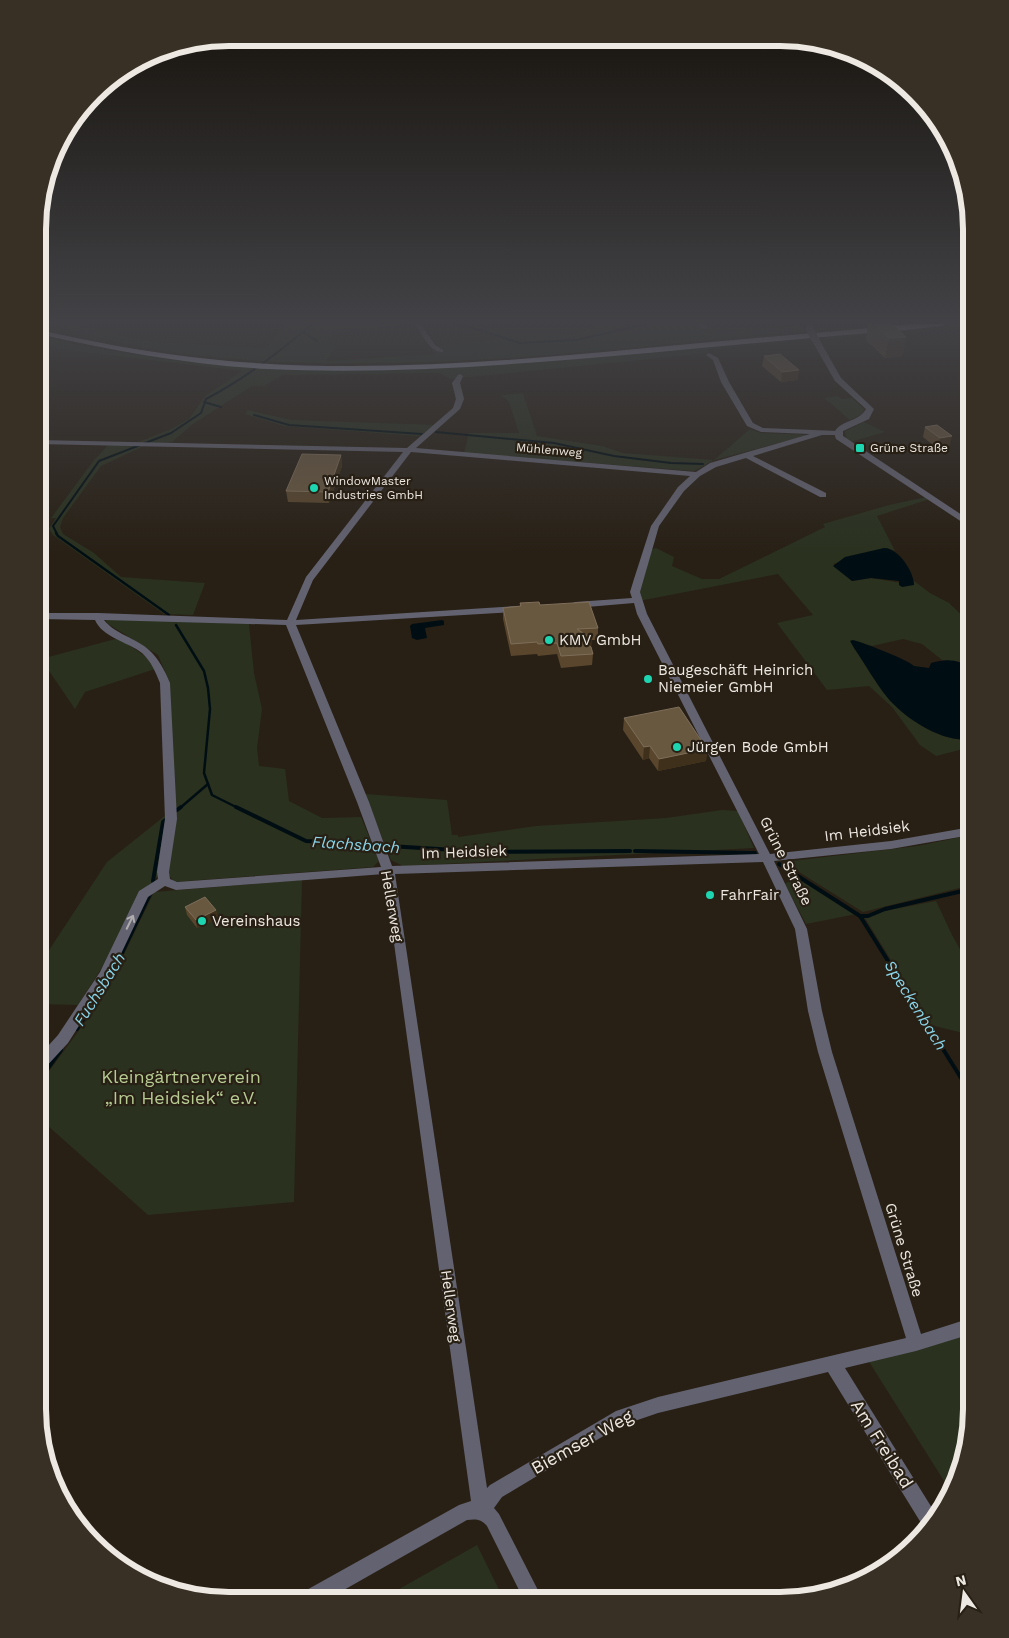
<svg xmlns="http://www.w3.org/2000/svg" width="1009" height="1638" font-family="'Work Sans',sans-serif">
<rect width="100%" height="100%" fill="#282015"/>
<g fill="#2a311f">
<path d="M 44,324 L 73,324 L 119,336 L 157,342 L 266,348 L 285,324 L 416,324 L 333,332 L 329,342 L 336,346 L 326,361 L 436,354 L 430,347 L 500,339 L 473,328 L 482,326 L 508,335 L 579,334 L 599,324 L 699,324 L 708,333 L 802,325 L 805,331 C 605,349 403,377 202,356 C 149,350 96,338 44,324 Z"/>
<path d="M 957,324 L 971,324 L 971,326 L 707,350 L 709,353 L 450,379 L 440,373 L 282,375 L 264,386 L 252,386 L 193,424 L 172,442 L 144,446 L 101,466 L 63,518 L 60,527 L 63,534 L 94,553 L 121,577 L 205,583 L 193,615 L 164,614 L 53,535 L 49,529 L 56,518 L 51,518 L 94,460 L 109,444 L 131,445 L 171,429 L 189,419 L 205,396 L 242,371 L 66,350 L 39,344 L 39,335 C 75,346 111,351 148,356 C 298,379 447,370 597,357 C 717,347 837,335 957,324 Z"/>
<path d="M 523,393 L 537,436 L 602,446 L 623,453 L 714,460 L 750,429 L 761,433 L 810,435 L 714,460 L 694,471 L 464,453 L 469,433 L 519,433 L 509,402 L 501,395 Z"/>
<path d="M 838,396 L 841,399 L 852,398 L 864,409 L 862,414 L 850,420 L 824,398 Z"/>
<path d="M 248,410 L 291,420 L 435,425 L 419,436 L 284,426 L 245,414 Z"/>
<path d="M 864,422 L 885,432 L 850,442 L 846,439 L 845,431 Z"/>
<path d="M 926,497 L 930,499 L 877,516 L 895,551 L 887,548 L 881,549 L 833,564 L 852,581 L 871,578 L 914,585 L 914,581 L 930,593 L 949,603 L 971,624 L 971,671 L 960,662 L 942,660 L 922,644 L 903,639 L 872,646 L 851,640 L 854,648 C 865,664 875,682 887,697 C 904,718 944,744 971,739 L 971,747 L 936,756 L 920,745 L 892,707 L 869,686 L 827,690 L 777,623 L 813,615 L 778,574 L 639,601 L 638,592 L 650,550 L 656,548 L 674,557 L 672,566 L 702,579 L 719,579 L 825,527 L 823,524 L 889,505 Z"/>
<path d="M 105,619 L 249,624 L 254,673 L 262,709 L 257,748 L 259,766 L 285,769 L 289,801 L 322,818 L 361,817 L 379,861 L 373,867 L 174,882 L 166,871 L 175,819 L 169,681 L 158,655 L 108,624 Z"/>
<path d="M 119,638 L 149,659 L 155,669 L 85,692 L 75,709 L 41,659 Z"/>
<path d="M 365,794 L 447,800 L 452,835 L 458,835 L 458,837 L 536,826 L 666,818 L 722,810 L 738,811 L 754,848 L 403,866 L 391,860 Z"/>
<path d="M 166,815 L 157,877 L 140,894 L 108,958 L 78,1005 L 38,1004 L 38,967 L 107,862 Z"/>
<path d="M 971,835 L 971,885 L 863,912 L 783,862 L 917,846 Z"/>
<path d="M 795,877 L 856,914 L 806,924 L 785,884 Z"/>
<path d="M 302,880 L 294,1202 L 148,1215 L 38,1117 L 38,1086 L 86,1021 L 113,977 L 154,892 Z"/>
<path d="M 936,901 L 952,935 L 971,969 L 971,1032 L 959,1032 L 931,1025 L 865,918 L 884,911 Z"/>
<path d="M 971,1332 L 971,1421 L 957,1482 L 951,1492 L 868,1360 Z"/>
<path d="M 477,1545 L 504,1600 L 386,1599 L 385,1597 Z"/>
</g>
<g fill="#000e13">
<path d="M 884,548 C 898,548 914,571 914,585 L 902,587 L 899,585 L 899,581 L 871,578 L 852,581 L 833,566 L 845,557 Z"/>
<path d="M 442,620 L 444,621 L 444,625 L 425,628 L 427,638 L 417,640 L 412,638 L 410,626 L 412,624 Z"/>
<path d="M 853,640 C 865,643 910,661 914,666 L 929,668 L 931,663 C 947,659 959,658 971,671 L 971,739 C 944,744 904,718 887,697 C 875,682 865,664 854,648 L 850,641 Z"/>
</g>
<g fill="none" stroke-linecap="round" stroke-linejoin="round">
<g stroke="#000e13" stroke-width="2">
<path d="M 453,324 L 480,330 L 520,343 L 576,340 L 646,324"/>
<path d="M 303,332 L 317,341"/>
<path d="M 204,402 L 221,407"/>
<path d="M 254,415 L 289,425 L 422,434"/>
<path d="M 436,432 L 554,443 L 614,456 L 671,463 L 703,464"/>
<path d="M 57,534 L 53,526 L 99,461 L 171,433 L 201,413 L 206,399 C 246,378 278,353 312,324"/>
</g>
<g stroke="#000e13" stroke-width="2.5">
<path d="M 56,533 L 58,536 L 169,615"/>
<path d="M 176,625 L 204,671 L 208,688 L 210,709 L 204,773 L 212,795 L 238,808"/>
<path d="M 180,808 L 208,784"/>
</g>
<g stroke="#000e13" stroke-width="4">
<path d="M 236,807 L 306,841 L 488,852 L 630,851"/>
<path d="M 177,810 L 181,807"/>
<path d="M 635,851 L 755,853"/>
<path d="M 779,864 L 860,916 L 868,916 L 885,909 L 971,889"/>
<path d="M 153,881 L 163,822 L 166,820"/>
<path d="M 860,916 L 971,1094"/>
<path d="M 77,1029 L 111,976 L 151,892"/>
<path d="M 38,1082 L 61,1050"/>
</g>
<g fill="#636270" fill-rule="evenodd">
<path d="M 415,324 L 421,324 L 435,345 L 443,350 L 443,352 C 430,353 422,334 415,324 Z"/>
<path d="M 698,324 L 705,324 L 708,328 L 703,329 Z"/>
<path d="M 709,353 L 718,358 L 729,382 L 753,423 L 763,428 L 838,431 L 842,433 L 838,435 L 822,435 L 753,456 L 826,493 L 826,497 L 820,497 L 746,458 L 716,467 L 700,476 L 684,491 L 659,526 L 640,592 L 647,614 L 770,854 L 891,841 L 971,827 L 971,835 L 891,849 L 774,861 L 807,929 L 822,1011 L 832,1052 L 921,1334 L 971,1318 L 971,1334 L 916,1351 L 845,1368 L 937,1516 L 926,1531 L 828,1372 L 658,1413 L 620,1426 L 502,1497 L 494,1508 L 499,1514 L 543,1600 L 524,1600 L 487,1526 C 481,1519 476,1519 467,1520 L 328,1599 L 301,1599 L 303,1592 L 459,1505 L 471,1501 L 385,878 L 384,874 L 176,890 L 165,886 L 148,897 L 110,977 L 68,1043 L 43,1070 L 38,1071 L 38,1057 L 58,1035 L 100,972 L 139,891 L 158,879 L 157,872 L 165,819 L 160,683 C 156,673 151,661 142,653 C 128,642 102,637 95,620 L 39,619 L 39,613 L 98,613 L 287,620 L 306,577 L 403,452 L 39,444 L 39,440 L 407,448 L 453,408 L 456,399 L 452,383 L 458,375 L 460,374 L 463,376 L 460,383 L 464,399 L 460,409 L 416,448 L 696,472 L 710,463 L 810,434 L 761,432 L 747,426 L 721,382 L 713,360 L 706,355 ZM 411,452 L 690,476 L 678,487 L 651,526 L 634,579 L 630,592 L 632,598 L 575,602 L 570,605 L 575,608 L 634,603 L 637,614 L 759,854 L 392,866 L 369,802 L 296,625 L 516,612 L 521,609 L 516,606 L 296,620 L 313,580 ZM 104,620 L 286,625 L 357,802 L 381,867 L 177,882 L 170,879 L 169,872 L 177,819 L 170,683 C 165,671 159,659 149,650 C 136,638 115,634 104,620 ZM 763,862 L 795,929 L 808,1011 L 818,1052 L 906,1338 L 658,1397 L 616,1411 L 490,1485 L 487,1488 L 395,874 Z"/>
</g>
<path fill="#636270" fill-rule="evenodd" d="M 812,337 L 818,337 L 841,378 L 874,409 L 869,419 L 843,431 L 843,436 L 971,521 L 971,528 L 836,439 L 834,433 C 840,420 859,422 866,409 L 835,381 L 811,339 Z"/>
<path fill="#b2b0d0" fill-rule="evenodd" d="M 912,324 L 946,324 L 942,326 L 906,330 C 820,337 734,345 648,353 C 522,364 395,375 268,369 C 190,365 115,351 39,334 L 39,330 C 89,341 140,351 191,357 C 339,375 488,363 636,349 C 728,340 820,333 912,324 Z"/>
<path stroke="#636270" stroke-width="8" d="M 810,329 L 815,339"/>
</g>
<g fill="#59462d">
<path d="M 868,324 L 892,324 L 903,356 L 885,358 L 866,340 Z"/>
<path d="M 764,356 L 799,370 L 797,380 L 781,382 L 762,366 Z"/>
<path d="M 937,425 L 949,447 L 938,449 L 923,437 L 925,427 Z"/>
<path d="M 341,455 L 342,466 L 329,503 L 288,502 L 286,491 Z"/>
<path d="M 971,547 L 971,564 L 968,560 Z"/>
<path d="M 520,603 L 540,605 L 598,628 L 598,640 L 591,640 L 591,647 L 593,654 L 592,665 L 561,668 L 557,654 L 538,656 L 537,654 L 511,656 L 503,619 L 503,608 L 520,606 Z"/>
<path d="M 624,718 L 707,749 L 706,761 L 658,771 L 649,758 L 643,760 L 623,730 Z"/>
<path d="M 185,907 L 216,910 L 218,918 L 197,928 L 187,915 Z"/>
</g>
<g fill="#3f301b">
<path d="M 906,337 L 903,356 L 885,358 L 889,338 Z"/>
<path d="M 799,370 L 797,380 L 781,382 L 782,372 Z"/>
<path d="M 952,436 L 949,447 L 938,449 L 940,438 Z"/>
<path d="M 341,455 L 342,466 L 329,503 L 328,492 Z"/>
<path d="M 592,639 L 591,651 L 584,642 Z"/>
<path d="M 650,746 L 649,758 L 643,760 L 644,747 Z"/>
<path d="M 707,749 L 706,761 L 658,771 L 659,759 Z"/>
<path d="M 216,910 L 218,918 L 197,928 L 196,920 Z"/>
</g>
<g fill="#695840" stroke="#7e6e59">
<path d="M 873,324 L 892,324 L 906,337 L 889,338 Z"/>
<path d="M 780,354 L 799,370 L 782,372 L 764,356 Z"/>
<path d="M 937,425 L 952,436 L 940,438 L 925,427 Z"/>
<path d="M 302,454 L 341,455 L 328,492 L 286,491 Z"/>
<path d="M 539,602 L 540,605 L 589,602 L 598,628 L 577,629 L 592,639 L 584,642 L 591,647 L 593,654 L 561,656 L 557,643 L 538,644 L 537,642 L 511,644 L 503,608 L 521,606 L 520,603 Z"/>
<path d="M 679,707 L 707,749 L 659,759 L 650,746 L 644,747 L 624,718 Z"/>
<path d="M 205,897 L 216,910 L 196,920 L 185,907 Z"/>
</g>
<defs><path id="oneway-shaft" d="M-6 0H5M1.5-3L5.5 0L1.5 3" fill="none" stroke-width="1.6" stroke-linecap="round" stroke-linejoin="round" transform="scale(1.25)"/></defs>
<use stroke="#afacae" href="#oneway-shaft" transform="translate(130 922) rotate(-64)"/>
<linearGradient id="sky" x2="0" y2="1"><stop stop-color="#16120c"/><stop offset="0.58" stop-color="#424246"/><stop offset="1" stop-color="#424246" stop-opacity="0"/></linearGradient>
<rect width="1009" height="554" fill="url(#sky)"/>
<g fill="#1dd5b1" stroke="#282015" stroke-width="2">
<rect x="855" y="443" width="10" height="10" rx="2.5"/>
<circle cx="314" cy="488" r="5"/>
<circle cx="549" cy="640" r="5"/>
<circle cx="648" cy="679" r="5"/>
<circle cx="677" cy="747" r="5"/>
<circle cx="710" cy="895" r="5"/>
<circle cx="202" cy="921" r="5"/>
</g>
<g text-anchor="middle" stroke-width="4.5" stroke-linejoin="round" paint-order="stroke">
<g font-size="12" fill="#ede8e1" stroke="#282015" text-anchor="start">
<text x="870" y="452">Grüne Straße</text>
<text x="324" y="485">WindowMaster<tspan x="324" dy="14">Industries GmbH</tspan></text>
</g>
<g font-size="12" fill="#ede8e1" stroke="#282015">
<text transform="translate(549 450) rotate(5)" y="4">Mühlenweg</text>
</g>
<g font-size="15" fill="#ede8e1" stroke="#282015" text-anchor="start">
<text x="559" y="645">KMV GmbH</text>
<text x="658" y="675">Baugeschäft Heinrich<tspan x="658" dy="17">Niemeier GmbH</tspan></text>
<text x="687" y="752">Jürgen Bode GmbH</text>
<text x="720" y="900">FahrFair</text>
<text x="212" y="926">Vereinshaus</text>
</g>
<g font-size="15" fill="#ede8e1" stroke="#282015">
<text transform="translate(867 831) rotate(-7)" y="5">Im Heidsiek</text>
<text transform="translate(464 852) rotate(-2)" y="5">Im Heidsiek</text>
<text transform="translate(786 861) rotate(63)" y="5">Grüne Straße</text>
<text transform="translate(392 906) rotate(80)" y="5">Hellerweg</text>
<text transform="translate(904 1250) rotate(73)" y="5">Grüne Straße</text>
<text transform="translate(451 1306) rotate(82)" y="5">Hellerweg</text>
</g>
<g font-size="16" font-style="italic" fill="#89d4e9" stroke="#282015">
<text transform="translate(356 844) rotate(4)" y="6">Flachsbach</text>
<text transform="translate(99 989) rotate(-58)" y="6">Fuchsbach</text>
<text transform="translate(916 1005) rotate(58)" y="6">Speckenbach</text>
</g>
<g font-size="18" fill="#b5cb92" stroke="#282015">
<text x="181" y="1083">Kleingärtnerverein<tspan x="181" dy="21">„Im Heidsiek“ e.V.</tspan></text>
</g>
<g font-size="18" fill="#ede8e1" stroke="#282015">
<text transform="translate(582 1442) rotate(-29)" y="6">Biemser Weg</text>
<text transform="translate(882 1444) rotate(58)" y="6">Am Freibad</text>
</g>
</g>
<path d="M0 0H1009V1638H0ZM229 46H780A183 183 0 0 1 963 229V1409A183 183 0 0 1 780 1592H229A183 183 0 0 1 46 1409V229A183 183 0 0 1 229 46Z" fill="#383025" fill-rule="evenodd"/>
<path fill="none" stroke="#ede8e1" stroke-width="6" d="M229 46H780A183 183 0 0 1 963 229V1409A183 183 0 0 1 780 1592H229A183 183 0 0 1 46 1409V229A183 183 0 0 1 229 46Z"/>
<g transform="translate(964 1593) rotate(346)" stroke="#282015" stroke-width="4" paint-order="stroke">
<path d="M0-4L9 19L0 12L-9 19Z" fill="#ede8e1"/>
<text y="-8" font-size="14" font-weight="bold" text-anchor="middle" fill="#ede8e1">N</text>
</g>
</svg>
